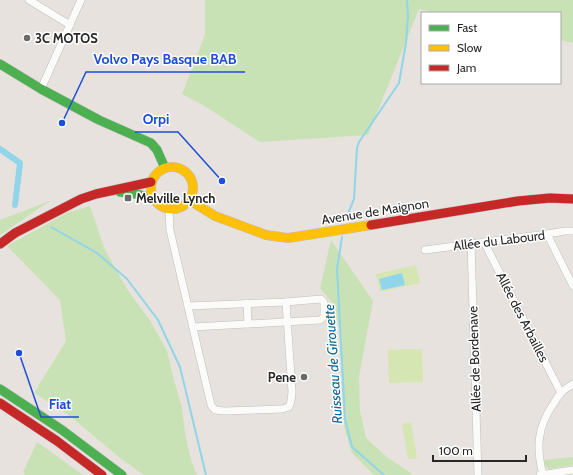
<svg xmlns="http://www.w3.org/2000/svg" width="573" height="475" font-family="Cabin,sans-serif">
<rect width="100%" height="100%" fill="#e7e2dd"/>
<g fill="#c9e2b5">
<path d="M 205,0 L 573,0 L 573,43 L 560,40 L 560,13 L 437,13 L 419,9 L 368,135 L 260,142 L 203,105 L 182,94 L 205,35 Z"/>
<path d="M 50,201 L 0,235 L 0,220 Z"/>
<path d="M 90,206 L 105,250 L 127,289 L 151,322 L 167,351 L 174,380 L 182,408 L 185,433 L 191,460 L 197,475 L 144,475 L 120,458 L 70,416 L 34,393 L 66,341 L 60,300 L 7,246 L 67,213 Z"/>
<path d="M 331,240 L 373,301 L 359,377 L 360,411 L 366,438 L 388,458 L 411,473 L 412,475 L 374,475 L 352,453 L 344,427 L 339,327 L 332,303 L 320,288 Z"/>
<path d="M 37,442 L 83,475 L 25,475 L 23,472 Z"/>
<path d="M 573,457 L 573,465 L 549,469 L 545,466 L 544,460 Z"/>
</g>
<g fill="#d5e6b3">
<path d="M 416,265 L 420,283 L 380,292 L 376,274 Z"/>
<path d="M 422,349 L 423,382 L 389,383 L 388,350 Z"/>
<path d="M 411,422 L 417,458 L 408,459 L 402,424 Z"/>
</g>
<path fill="#90d5e9" d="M 402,273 L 405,285 L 382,290 L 379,279 Z"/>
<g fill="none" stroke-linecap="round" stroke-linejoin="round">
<g stroke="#90d5e9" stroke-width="2">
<path d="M 345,221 L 354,199 L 357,148 L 359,142 L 399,83 L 406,43 L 408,17 L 407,0"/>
<path d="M 51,227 L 97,253 L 127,279 L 158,320 L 180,367 L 206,475"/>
<path d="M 342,237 L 337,269 L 345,419 L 352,447 L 384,475"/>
</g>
<path stroke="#90d5e9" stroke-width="6" d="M 0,149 L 20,163 L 15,205"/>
<g stroke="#c0bebf" stroke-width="8">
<g id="street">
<path d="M 29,0 L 70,25"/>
<path d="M 41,89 L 81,0"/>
<path d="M 169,209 L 170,230 L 211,405 L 215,410 L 224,411 L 282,409 L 289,407 L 291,401 L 292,392 L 286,302"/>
<path d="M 547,234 L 573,286"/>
<path d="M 484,242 L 561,393"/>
<path d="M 471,243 L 478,475"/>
<path d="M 425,250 L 547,234 L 565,231 L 573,231"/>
<path d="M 247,303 L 248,324"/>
<path d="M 188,306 L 286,302 L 321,299 L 324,302 L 324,317 L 320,320 L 193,327"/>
<path d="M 540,475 L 573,470"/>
<path d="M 543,475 C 536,448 537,427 554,403 C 556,400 558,396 561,393 C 564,389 569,387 573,384"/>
</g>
</g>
<g stroke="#c0bebf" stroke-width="10">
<g id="fast">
<path d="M 0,64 L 41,89 L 99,120 L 151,143 L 157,150 L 165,168"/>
<path d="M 120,192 L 136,194 L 153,198"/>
<path d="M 0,389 L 62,430 L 122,475"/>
</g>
</g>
<g stroke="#c0bebf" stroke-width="10">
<g id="slow">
<circle cx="172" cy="188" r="21"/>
<path d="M 189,200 L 215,216 L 266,235 L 288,238 L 371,225"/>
</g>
</g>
<g stroke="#c0bebf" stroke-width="10">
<g id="jam">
<path d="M 371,225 L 518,201 L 550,198 L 573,199"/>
<path d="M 0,244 L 15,233 L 81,199 L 96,194 L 151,182"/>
<path d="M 0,403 L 57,441 L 102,475"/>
</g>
</g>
<use href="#street" stroke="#fbfbfa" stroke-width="7"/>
<use href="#fast" stroke="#4caf50" stroke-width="9"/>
<use href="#slow" stroke="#ffc107" stroke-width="9"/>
<use href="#jam" stroke="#c62828" stroke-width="9"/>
</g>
<g fill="#6b6967" stroke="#fff" stroke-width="1.5">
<circle cx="27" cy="38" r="4"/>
<rect x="124" y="194" width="8" height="8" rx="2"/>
<circle cx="304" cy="377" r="4"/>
</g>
<g text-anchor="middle" stroke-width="3" stroke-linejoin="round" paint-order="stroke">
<g font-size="13" font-weight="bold" fill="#282828" stroke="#fff" text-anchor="start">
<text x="35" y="43">3C MOTOS</text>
<text x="136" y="203">Melville Lynch</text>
<text x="296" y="382" text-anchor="end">Pene</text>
</g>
<g font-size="13" fill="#282828" stroke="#fff">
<text transform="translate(375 211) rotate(-9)" y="5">Avenue de Maignon</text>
<text transform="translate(499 240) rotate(-7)" y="5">Allée du Labourd</text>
<text transform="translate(523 317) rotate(63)" y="5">Allée des Arbailles</text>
<text transform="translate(474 359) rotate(-92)" y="5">Allée de Bordenave</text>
</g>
<g font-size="14" font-style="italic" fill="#0d6b97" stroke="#fff">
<text transform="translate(333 364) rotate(-94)" y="5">Ruisseau de Girouette</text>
</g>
</g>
<path fill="none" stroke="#1d4ed8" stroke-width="1.5" d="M62 123L86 72H245M222 181L178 132H135M19 353L41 417H79"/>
<g fill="#1d4ed8" stroke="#fff" stroke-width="1.5">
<circle cx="62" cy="123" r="4"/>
<circle cx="222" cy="181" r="4"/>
<circle cx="19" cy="353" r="4"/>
</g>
<g font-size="14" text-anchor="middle" font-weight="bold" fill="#1d4ed8" stroke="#fff" stroke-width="3" stroke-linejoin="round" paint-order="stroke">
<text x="165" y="64">Volvo Pays Basque BAB</text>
<text x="156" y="124">Orpi</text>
<text x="60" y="409">Fiat</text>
</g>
<rect x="421" y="12" width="140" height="72" fill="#ffffff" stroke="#a9a9a9"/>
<rect x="429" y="25" width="20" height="6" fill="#4caf50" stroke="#a9a9a9"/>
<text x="457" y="32" font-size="12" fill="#282828">Fast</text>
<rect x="429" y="45" width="20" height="6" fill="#ffc107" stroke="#a9a9a9"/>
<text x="457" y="52" font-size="12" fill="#282828">Slow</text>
<rect x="429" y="65" width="20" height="6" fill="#c62828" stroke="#a9a9a9"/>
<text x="457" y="72" font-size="12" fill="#282828">Jam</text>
<path d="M433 455v6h93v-6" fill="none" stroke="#282828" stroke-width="2"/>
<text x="439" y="455" font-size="12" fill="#282828" stroke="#ffffff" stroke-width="3" paint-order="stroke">100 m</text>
</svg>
